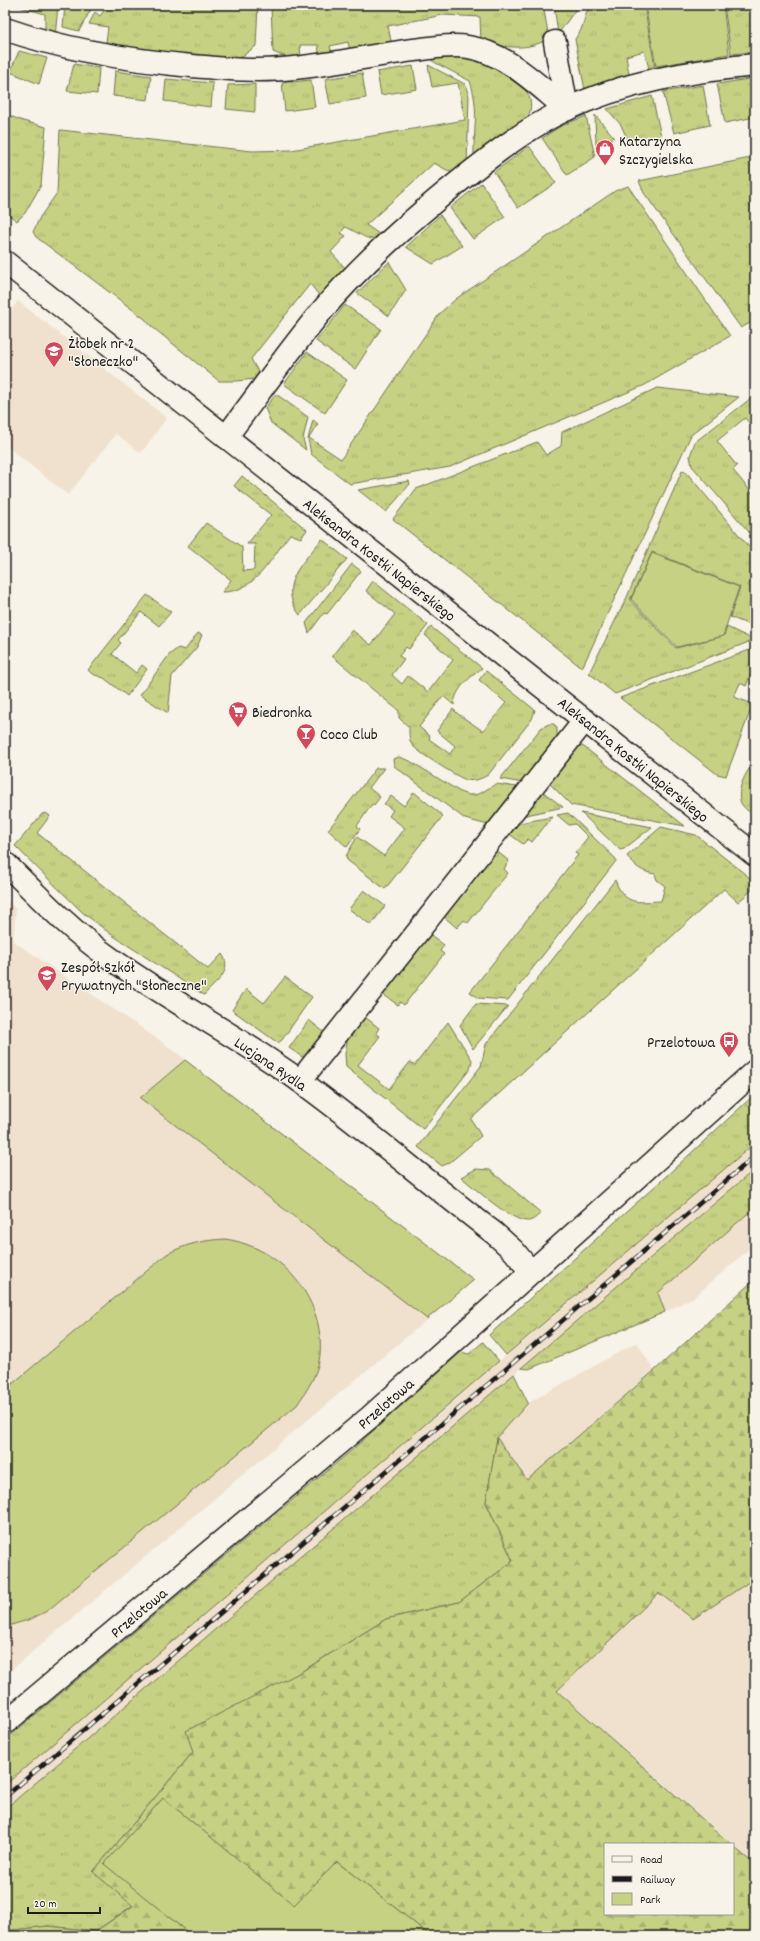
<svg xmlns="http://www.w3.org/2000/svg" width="760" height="1941" font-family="Dekko,sans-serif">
<defs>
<pattern id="grass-tufts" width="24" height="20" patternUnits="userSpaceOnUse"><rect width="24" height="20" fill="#c6d184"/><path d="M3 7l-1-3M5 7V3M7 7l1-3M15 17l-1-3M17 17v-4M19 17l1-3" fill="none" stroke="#aab371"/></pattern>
<pattern id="forest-firs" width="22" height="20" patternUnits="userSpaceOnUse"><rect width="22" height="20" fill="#c6d184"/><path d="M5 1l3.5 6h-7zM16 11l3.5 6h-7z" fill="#aab371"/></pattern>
</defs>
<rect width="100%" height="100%" fill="#f7f3e8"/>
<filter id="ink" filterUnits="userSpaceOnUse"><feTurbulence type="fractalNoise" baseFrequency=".025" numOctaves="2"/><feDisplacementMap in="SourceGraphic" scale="8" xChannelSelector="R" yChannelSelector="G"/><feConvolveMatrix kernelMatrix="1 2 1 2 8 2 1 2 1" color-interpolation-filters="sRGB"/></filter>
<g filter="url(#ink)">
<g fill="#f0e1ce">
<path d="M 18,301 L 167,418 L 141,453 L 116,434 L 68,495 L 5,445 L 5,318 Z"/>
<path d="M 5,899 L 16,909 L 13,941 L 165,1044 L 474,1280 L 5,1675 Z"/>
<path d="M 755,1142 L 755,1169 L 5,1809 L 5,1785 Z"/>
<path d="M 755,1207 L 755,1244 L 694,1297 L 665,1312 L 657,1294 Z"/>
<path d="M 637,1342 L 654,1371 L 527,1481 L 497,1438 L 528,1403 Z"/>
<path d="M 755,1578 L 755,1865 L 733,1844 L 557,1691 L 659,1593 L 693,1619 Z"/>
</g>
<g fill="url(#grass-tufts)" stroke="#717650">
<path d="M 13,5 L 58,5 L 55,37 L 45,34 L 45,14 Z"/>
<path d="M 65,5 L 86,5 L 91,9 L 79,31 L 63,27 Z"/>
<path d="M 108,5 L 258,5 L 256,46 L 233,63 L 154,54 L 106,42 L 108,27 L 89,24 L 95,12 L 100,16 Z"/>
<path d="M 271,5 L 543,5 L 549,38 C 528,52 505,47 481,42 L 480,17 L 443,15 L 388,26 L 392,46 L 351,55 L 348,42 L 330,46 L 333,57 L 320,59 L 318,45 L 300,45 L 301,60 L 288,58 L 273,52 Z"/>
<path d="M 554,5 L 579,5 L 558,34 Z"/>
<path d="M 589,5 L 644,5 L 655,67 L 649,68 L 644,51 L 626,56 L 629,74 L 585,90 L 575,39 L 581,30 Z"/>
<path d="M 724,5 L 755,5 L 755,52 L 731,54 Z"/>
<path d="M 19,51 L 47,58 L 39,84 L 10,72 Z"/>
<path d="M 447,52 C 475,60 550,79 526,121 L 474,159 C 473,129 480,111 470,81 L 434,62 L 427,57 Z"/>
<path d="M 74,64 L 99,68 L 97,94 L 67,91 Z"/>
<path d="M 428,65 L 465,84 L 469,96 L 467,165 L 454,174 L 434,163 L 366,225 L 382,236 C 369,245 358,231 345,227 L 341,233 L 346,236 L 331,252 L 346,269 L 322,299 L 310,284 L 251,359 L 260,375 L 254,379 L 237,381 L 219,381 L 151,326 L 145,319 L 36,237 L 33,232 L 40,217 L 57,193 L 60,130 L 252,151 L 291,150 L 465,120 L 458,83 L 432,87 Z"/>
<path d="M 413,66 L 417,89 L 381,95 L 377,72 Z"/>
<path d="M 115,71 L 151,76 L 148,100 L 113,96 Z"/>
<path d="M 362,73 L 366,98 L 330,104 L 325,79 Z"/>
<path d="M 755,78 L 755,117 L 725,123 L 717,84 Z"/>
<path d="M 166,79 L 213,83 L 211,107 L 164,101 Z"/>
<path d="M 311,80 L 315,107 L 285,111 L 282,83 Z"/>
<path d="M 255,84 L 255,112 L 226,109 L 228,85 Z"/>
<path d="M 703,85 L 710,125 L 674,133 L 663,92 Z"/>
<path d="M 652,96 L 661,136 L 629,143 L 621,125 L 607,109 Z"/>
<path d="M 5,114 L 23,121 L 46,127 L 41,185 L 25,213 L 17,221 L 5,212 Z"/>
<path d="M 595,115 L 614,137 L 604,144 L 596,145 Z"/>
<path d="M 586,116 L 595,157 L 567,175 L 542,138 L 561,126 Z"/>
<path d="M 529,146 L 556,183 L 518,208 L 494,172 Z"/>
<path d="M 755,157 L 755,320 L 741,328 L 644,193 L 639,181 Z"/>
<path d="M 481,183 L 505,217 L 473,239 L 450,208 Z"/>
<path d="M 628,186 L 730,336 L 645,385 L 450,467 L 350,484 L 311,454 L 308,439 L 313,420 L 318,424 L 309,438 L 341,459 L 440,313 L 457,298 L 615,191 Z"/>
<path d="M 440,215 L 462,246 L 433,264 L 406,247 Z"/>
<path d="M 389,262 L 406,290 L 389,316 L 357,293 Z"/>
<path d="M 345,305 L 381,329 L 355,369 L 316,341 Z"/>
<path d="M 307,352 L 347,380 L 325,413 L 284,384 Z"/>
<path d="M 657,388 L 739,397 L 691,435 L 582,668 L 393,519 L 416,489 L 537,442 L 546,455 L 561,446 L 562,432 Z"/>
<path d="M 276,394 L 308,417 L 303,439 L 306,450 L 271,423 L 265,408 Z"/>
<path d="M 755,398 L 755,430 L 745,418 L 717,441 L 737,466 L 733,470 L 755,497 L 755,539 L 692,466 L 690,456 L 695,442 L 750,399 Z"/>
<path d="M 682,471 L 686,472 L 755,554 L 755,620 L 749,619 L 747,624 L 730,617 L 740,587 L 652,552 L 630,600 L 676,648 L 724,636 L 727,627 L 754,640 L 615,694 L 589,673 L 627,597 Z"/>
<path d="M 242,476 L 307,530 L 301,538 L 290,534 C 272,557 255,593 222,592 L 231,580 L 188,546 L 206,523 L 242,547 L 243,571 L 254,570 L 255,544 L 247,544 L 271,515 L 234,486 Z"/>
<path d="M 409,481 L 410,484 L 386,512 L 358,490 Z"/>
<path d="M 322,539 L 347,559 L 300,615 C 276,585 303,563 322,539 Z"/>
<path d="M 352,564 L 361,571 L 327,614 L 324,613 L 309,633 L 306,623 Z"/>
<path d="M 373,581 L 428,625 L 409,649 L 406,647 L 399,656 L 404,659 L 392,675 L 402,684 L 408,676 L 428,692 L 453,660 L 425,635 L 431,627 L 482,668 C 470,678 455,688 454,705 L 443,696 L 419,727 L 430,736 L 429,739 L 450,754 L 455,746 L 437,731 L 453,709 L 458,714 L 483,731 L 506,703 L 479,680 L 486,671 L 535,710 L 532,719 L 488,775 C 482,778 475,782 467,780 C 460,779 416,751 412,745 C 409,740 409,734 409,727 L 399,718 L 399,711 L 332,656 L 352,630 L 371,645 L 395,614 L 366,591 Z"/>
<path d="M 147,595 L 171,612 L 159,626 L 141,612 L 118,640 L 121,643 L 112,654 L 136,673 L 142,665 L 147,669 L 127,696 L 104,678 L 92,674 L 88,670 Z"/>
<path d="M 198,633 L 202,635 L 197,647 L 172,676 L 168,713 L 140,695 L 169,655 L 178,648 L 185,650 Z"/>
<path d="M 755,648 L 755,669 L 753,668 L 746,686 L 740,683 L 734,697 L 753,704 L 726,776 L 717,774 L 620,698 Z"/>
<path d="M 549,724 L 554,724 L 557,728 L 557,737 L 523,783 L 500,779 L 541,728 Z"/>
<path d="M 580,745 L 584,747 L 685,826 L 571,805 L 549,783 Z"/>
<path d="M 399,757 L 410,761 L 462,793 L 470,795 L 479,794 L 496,784 L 517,787 L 488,825 L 465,819 L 394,766 L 393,759 Z"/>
<path d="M 755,762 L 755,816 C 751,813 746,810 743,806 C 733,795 746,770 755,762 Z"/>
<path d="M 376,768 L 384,768 L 369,788 L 380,797 L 374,805 L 372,804 L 357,826 L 360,829 L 347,847 L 328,830 Z"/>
<path d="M 542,791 L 563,807 L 522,816 Z"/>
<path d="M 414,792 L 443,816 L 385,889 L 347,860 L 346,856 L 357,837 L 384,856 L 405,828 L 389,816 L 393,810 L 384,804 L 391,796 L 404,806 Z"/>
<path d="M 46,813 L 50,816 L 37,833 L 208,969 L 222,954 C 234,971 215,983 204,995 L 112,935 L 82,912 L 15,846 L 42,814 Z"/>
<path d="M 568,813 L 616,859 L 616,861 L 508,1000 L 478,998 L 470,992 L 578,855 L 575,853 L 588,837 L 575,824 L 569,825 L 557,815 Z"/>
<path d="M 581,813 L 652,827 L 624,849 L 620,850 Z"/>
<path d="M 552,817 L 532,842 L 528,839 L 523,844 L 508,833 L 514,824 Z"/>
<path d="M 661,827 L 696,835 L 755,882 L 751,891 L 738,902 L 724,889 L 471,1119 L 481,1136 L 449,1163 L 442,1166 L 418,1147 L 481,1066 L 486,1044 L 615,880 C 625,906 637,902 661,901 L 665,886 L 657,880 L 655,874 C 642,872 635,867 627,856 Z"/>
<path d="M 495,850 L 509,861 L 504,869 L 508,873 L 468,923 L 464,920 L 457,928 L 442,915 Z"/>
<path d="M 364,890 L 385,906 L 371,925 L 349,909 Z"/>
<path d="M 428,933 L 444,945 L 440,951 L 444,954 L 404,1005 L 400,1002 L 398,1005 L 381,993 Z"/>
<path d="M 285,977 L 312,997 L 282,1040 L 278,1043 L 232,1010 L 246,989 L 264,1003 Z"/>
<path d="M 476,1004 L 508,1006 L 473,1049 L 460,1025 Z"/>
<path d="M 360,1013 L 379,1028 L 376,1033 L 380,1036 L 358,1065 L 389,1089 L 410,1062 L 415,1065 L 448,1022 L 472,1060 L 470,1069 L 423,1129 L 346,1067 L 345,1054 L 349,1028 Z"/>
<path d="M 309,1020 L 325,1033 L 305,1059 L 289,1048 Z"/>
<path d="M 755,1094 L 755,1143 L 506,1355 L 489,1335 L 662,1180 Z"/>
<path d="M 476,1169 L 490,1170 L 541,1213 C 537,1216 533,1221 528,1221 C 511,1222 475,1188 461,1177 Z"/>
<path d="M 755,1169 L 755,1207 L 658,1293 L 665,1312 L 529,1369 L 521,1368 Z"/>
<path d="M 483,1342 L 499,1361 L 5,1785 L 5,1740 L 352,1450 L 461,1352 L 469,1354 Z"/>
<path d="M 514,1374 L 528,1403 L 497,1438 L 486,1502 L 513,1561 L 459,1602 L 386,1619 L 301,1672 L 193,1752 L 93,1872 L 133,1905 L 96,1931 L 48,1926 L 5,1931 L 5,1809 Z"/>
</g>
<path fill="url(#forest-firs)" stroke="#717650" d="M 755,1279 L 755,1578 L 693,1619 L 659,1593 L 557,1691 L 731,1844 L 605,1844 L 605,1914 L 733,1914 L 733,1846 L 755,1865 L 755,1936 L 431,1936 L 337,1862 L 294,1906 L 163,1798 L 105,1864 L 186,1931 L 182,1936 L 5,1936 L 5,1931 L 48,1926 L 96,1931 L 133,1906 L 93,1872 L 193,1752 L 186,1731 L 301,1672 L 386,1619 L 459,1602 L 513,1561 L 486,1502 L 497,1438 L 527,1480 L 654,1371 Z"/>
<g fill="#c6d184" stroke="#717650">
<path d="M 645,5 L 723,5 L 729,54 L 656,66 Z"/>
<path d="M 652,553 L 739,587 L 723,636 L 677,647 L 631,599 Z"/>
<path d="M 185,1060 L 474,1280 L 427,1319 L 140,1098 Z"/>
<path d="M 225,1239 C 281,1247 325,1298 320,1355 C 318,1374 307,1390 297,1405 L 47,1611 L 31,1619 L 5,1627 L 5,1390 L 167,1254 C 186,1244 204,1240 225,1239 Z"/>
<path d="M 163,1798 L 294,1905 L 337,1862 L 431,1936 L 182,1936 L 186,1931 L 104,1864 Z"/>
</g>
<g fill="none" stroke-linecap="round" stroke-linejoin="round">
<g stroke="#1c1c1c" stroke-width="25">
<g id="minor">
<path d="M 5,29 C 65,50 128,60 192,66 C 226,69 260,72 294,68 C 335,64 374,55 414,50 C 432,48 451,44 468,47 C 507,53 538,86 567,109"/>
<path d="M 555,42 L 567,109"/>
<path d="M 5,262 L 755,855"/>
<path d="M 226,437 C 257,396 287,353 320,313 C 360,265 408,223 457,183 C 491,156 525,129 565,110 C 624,82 691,71 755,65"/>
<path d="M 5,863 C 39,897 71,931 110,958 C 172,1002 239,1037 300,1081 C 366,1129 429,1183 494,1233 L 514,1251 L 531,1272"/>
<path d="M 300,1081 L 585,720"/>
<path d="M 5,1723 L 370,1417 L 755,1071"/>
</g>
</g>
<use href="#minor" stroke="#f7f3e8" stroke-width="22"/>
<g stroke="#1c1c1c" stroke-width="4.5">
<path id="rail" d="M 5,1797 L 755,1156"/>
</g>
<use href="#rail" stroke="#f7f3e8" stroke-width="3" stroke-dasharray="9" stroke-linecap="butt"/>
</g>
</g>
<defs>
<g id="shop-pin" transform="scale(1)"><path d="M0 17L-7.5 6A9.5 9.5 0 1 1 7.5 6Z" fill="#d1495b" stroke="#f7f3e8"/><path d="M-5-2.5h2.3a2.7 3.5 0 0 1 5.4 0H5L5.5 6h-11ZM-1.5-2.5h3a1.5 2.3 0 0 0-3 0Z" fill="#fff"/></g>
<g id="school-pin" transform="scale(1)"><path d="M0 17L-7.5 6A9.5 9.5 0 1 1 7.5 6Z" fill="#d1495b" stroke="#f7f3e8"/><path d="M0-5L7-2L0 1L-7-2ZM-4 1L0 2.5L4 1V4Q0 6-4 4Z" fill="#fff"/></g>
<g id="supermarket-pin" transform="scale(1)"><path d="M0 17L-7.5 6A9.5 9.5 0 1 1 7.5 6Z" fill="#d1495b" stroke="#f7f3e8"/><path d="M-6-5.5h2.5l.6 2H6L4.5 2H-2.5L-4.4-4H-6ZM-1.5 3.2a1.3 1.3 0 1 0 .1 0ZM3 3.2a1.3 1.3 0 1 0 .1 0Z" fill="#fff"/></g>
<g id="bar-pin" transform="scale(1)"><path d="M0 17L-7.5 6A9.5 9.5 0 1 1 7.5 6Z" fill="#d1495b" stroke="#f7f3e8"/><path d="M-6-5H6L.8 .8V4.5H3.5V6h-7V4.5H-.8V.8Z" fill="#fff"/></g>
<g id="bus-pin" transform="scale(1)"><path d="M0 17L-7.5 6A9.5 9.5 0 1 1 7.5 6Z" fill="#d1495b" stroke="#f7f3e8"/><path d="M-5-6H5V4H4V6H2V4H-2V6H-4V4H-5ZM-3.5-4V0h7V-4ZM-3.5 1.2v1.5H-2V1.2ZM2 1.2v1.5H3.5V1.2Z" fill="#fff"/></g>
</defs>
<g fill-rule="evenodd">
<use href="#shop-pin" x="605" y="149"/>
<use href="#school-pin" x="54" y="351"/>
<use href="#supermarket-pin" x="238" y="711"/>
<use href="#bar-pin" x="306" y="733"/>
<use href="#school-pin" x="47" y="975"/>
<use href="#bus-pin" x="729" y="1041"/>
</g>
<g text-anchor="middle" stroke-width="3" stroke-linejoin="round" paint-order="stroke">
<g font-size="16" fill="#1c1c1c" stroke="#f7f3e8" text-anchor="start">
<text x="619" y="146">Katarzyna<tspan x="619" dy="18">Szczygielska</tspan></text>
<text x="68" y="348">Żłobek nr 2<tspan x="68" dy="18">"Słoneczko"</tspan></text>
<text x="252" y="717">Biedronka</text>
<text x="320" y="739">Coco Club</text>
<text x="61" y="972">Zespół Szkół<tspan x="61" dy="18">Prywatnych "Słoneczne"</tspan></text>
<text x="715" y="1047" text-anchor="end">Przelotowa</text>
</g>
<g font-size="16" fill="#1c1c1c" stroke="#f7f3e8">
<text transform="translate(380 559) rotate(38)" y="6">Aleksandra Kostki Napierskiego</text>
<text transform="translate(634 759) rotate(39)" y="6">Aleksandra Kostki Napierskiego</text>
<text transform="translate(271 1063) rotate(34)" y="6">Lucjana Rydla</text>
<text transform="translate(385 1403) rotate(-41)" y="6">Przelotowa</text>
<text transform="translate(138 1612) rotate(-40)" y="6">Przelotowa</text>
</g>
</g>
<rect width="760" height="1941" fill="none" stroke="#f7f3e8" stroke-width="20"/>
<rect x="10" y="10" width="740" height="1921" fill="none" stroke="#1c1c1c" stroke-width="1.5" filter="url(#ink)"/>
<rect x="604" y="1843" width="130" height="72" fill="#f7f3e8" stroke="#9f9d96"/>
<rect x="612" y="1856" width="20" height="6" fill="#f7f3e8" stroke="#9f9d96"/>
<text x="640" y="1863" font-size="12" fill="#1c1c1c">Road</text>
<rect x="612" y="1876" width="20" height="6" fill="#1c1c1c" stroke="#9f9d96"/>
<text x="640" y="1883" font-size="12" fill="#1c1c1c">Railway</text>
<rect x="612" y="1893" width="20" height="12" fill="#c6d184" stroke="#9f9d96"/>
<text x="640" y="1903" font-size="12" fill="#1c1c1c">Park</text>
<path d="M28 1907v6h72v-6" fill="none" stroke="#1c1c1c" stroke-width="2"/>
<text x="34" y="1907" font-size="12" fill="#1c1c1c" stroke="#f7f3e8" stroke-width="3" paint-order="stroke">20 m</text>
</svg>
